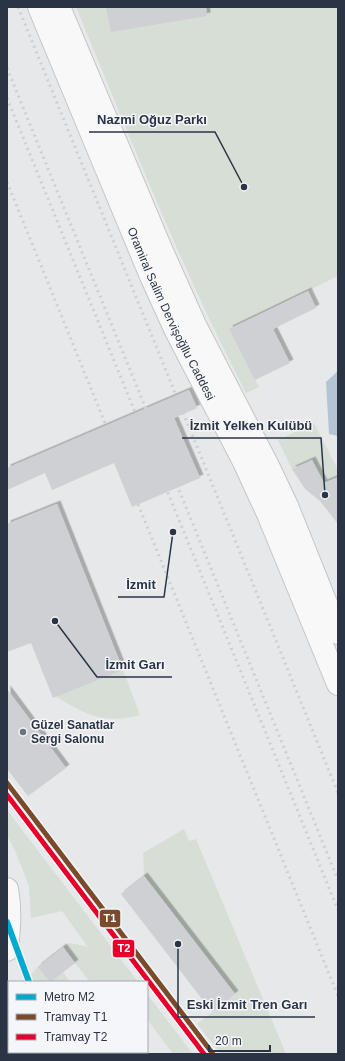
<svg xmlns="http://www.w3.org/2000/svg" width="345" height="1061" font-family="Helvetica,sans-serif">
<defs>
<filter id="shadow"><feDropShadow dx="3.5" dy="-3.5" stdDeviation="0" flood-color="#0004"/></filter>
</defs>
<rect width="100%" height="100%" fill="#e6e8ea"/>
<g fill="#d6ded6">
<path d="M 76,7 L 338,7 L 338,276 L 230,329 L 259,387 L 246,393 C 181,268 130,137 76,7 Z"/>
<path d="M 314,423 L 338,470 L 338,477 L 324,483 L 312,460 L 292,469 L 278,440 Z"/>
<path d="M 123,670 L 140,715 C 104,724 86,716 56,696 Z"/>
<path d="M 7,810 L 138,982 L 90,982 L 75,963 L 63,972 L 70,982 L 27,982 C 35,965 54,952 70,943 L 88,947 L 62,911 L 31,918 L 29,886 L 16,853 L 7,835 Z"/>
<path d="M 184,829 L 189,841 L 196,839 L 286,1054 L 221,1054 L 197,1024 L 235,994 L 144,876 L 143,853 Z"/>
<path d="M 147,994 L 193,1054 L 173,1054 L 147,1019 Z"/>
<path d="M 9,1022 L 9,1052 L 22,1052 L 19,1054 L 7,1054 L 7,1026 Z"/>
<path d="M 41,1052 L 102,1052 L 101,1054 L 43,1054 Z"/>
</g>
<path fill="#b4c4d5" d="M 338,371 L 338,436 L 329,434 L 326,382 Z"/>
<g fill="#ced0d3" filter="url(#shadow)">
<path d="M 106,7 L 206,7 L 207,16 L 111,32 Z"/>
<path d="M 308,291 L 316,308 L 273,329 L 290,363 L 255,380 L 229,329 Z"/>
<path d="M 189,390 L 197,408 L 174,418 L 200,478 L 132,507 L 114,463 L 52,490 L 45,473 L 7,490 L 7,468 Z"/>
<path d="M 312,460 L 324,483 L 338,477 L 338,524 L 320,501 L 305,489 L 292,469 Z"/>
<path d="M 57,504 L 123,670 L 53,698 L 31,643 L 7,652 L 7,524 Z"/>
<path d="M 7,689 L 66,768 L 28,796 L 7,769 Z"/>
<path d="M 144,876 L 235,994 L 212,1012 L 121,894 Z"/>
<path d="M 63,947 L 75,963 L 50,982 L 38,967 Z"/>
</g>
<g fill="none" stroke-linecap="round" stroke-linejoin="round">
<g stroke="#c4c6c8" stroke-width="24">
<g id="secondary">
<path id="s1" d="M 39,7 L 150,274 L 175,329 L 244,462 L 268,514 L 338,684"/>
<path d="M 59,7 L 161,249 L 195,325 L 268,466 L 287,506 L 338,633"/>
</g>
</g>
<g stroke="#c2c5c8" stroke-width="24">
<path id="primary" d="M 7,889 C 11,910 9,930 7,950"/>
</g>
<use href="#secondary" stroke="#f8f8f8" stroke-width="22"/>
<use href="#primary" stroke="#f8f8f8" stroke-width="22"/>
<g stroke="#cecfd2" stroke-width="3" stroke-dasharray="2 4" stroke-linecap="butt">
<path d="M 18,7 L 338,793"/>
<path d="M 7,68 L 338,880"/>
<path d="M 7,98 L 338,910"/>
<path d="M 7,182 L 338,996"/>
</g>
<g stroke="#f4f6f9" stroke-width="8">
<path id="tram-1" d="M 7,783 L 213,1054"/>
</g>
<g stroke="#f4f6f9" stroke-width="8">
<path id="tram-2" d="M 7,795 L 204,1054"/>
</g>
<use href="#tram-1" stroke="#7a4b2a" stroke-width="5"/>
<use href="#tram-2" stroke="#e4002b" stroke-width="5"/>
<g stroke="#f4f6f9" stroke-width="9">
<path id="metro-1" d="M 7,922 L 29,982"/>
</g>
<use href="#metro-1" stroke="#00a9ce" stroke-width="6"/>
</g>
<circle fill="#6c737f" stroke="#f4f6f9" stroke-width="1.5" cx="23" cy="732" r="4"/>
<g text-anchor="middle" stroke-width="3" stroke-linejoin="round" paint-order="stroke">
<g font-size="12" fill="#2b3445" stroke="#f4f6f9">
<text dy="4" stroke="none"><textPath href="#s1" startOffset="334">Oramiral Salim Dervişoğllu Caddesi</textPath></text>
</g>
<g font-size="12" font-weight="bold" fill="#2b3445" stroke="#f4f6f9" text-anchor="start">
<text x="31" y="729">Güzel Sanatlar<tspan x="31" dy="14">Sergi Salonu</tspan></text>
</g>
</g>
<path fill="none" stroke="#2b3445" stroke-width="1.5" d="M244 187L215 132H89M325 495L321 438H182M173 532L164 597H118M55 621L97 677H172M178 944L178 1017H315"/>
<g fill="#2b3445" stroke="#f4f6f9" stroke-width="1.5">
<circle cx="244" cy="187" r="4"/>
<circle cx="325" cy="495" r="4"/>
<circle cx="173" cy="532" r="4"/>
<circle cx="55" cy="621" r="4"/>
<circle cx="178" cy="944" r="4"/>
</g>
<g font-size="13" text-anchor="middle" font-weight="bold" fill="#2b3445" stroke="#f4f6f9" stroke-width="3" stroke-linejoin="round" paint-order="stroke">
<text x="152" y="124">Nazmi Oğuz Parkı</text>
<text x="251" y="430">İzmit Yelken Kulübü</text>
<text x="141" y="589">İzmit</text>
<text x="135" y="669">İzmit Garı</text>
<text x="247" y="1009">Eski İzmit Tren Garı</text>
</g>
<g stroke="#f4f6f9" stroke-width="1.5">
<rect x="99" y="909" width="22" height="19" rx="4" fill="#7a4b2a"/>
<rect x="112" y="939" width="23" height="19" rx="4" fill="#e4002b"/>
</g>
<g font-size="11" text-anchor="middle" font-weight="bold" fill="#fff">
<text x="110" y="922">T1</text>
<text x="124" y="952">T2</text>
</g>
<rect width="345" height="1061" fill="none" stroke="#2b3445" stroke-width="16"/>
<rect x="8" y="981" width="140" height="72" fill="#f4f6f9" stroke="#a4a8b1"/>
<rect x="16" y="994" width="20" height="6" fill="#00a9ce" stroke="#a4a8b1"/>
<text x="44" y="1001" font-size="12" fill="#2b3445">Metro M2</text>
<rect x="16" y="1014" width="20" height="6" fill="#7a4b2a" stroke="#a4a8b1"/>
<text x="44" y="1021" font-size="12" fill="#2b3445">Tramvay T1</text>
<rect x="16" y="1034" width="20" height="6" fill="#e4002b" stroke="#a4a8b1"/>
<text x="44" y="1041" font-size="12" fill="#2b3445">Tramvay T2</text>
<path d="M209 1045v6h61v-6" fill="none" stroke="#2b3445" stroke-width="2"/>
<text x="215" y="1045" font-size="12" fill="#2b3445" stroke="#f4f6f9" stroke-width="3" paint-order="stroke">20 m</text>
</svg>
